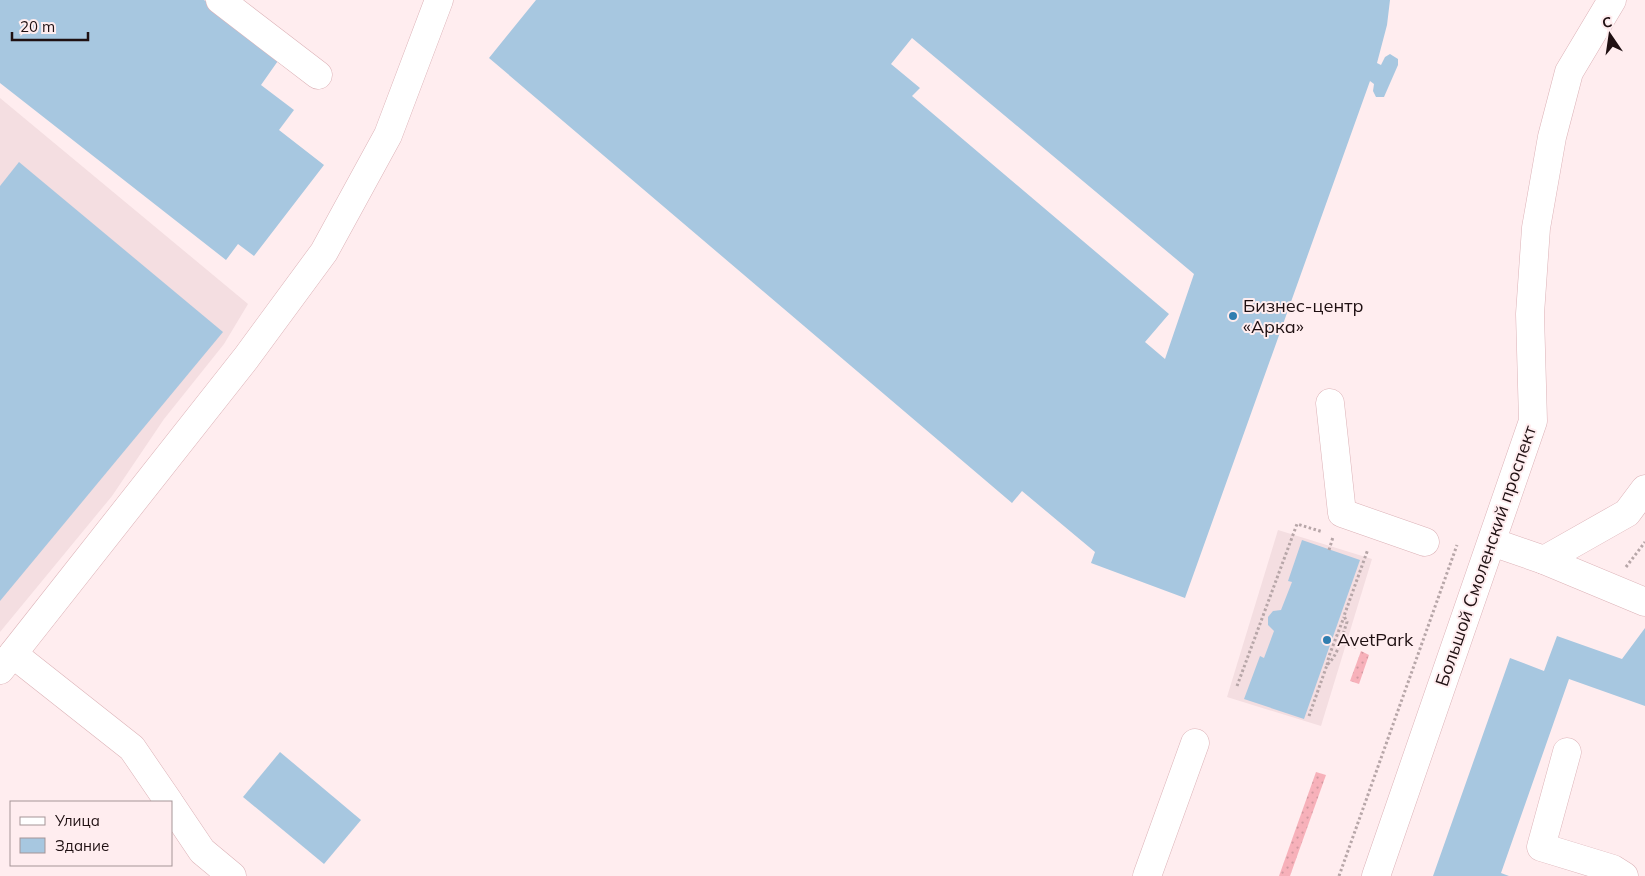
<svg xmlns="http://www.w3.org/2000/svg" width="1645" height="876" font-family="Mulish,sans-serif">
<defs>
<pattern id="grass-dots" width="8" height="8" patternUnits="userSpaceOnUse" patternTransform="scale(1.25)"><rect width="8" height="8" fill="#f7b1ba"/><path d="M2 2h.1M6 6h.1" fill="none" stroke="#d3979f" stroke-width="1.8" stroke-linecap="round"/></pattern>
</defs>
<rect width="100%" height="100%" fill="#ffedef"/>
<g fill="#f4dee1">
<path d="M 0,98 L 248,304 L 224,344 L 164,419 L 112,496 L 0,632 Z"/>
<path d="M 1278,530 L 1372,559 L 1321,726 L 1227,697 Z"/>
</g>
<g fill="url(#grass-dots)">
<path d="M 1361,651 L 1369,655 L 1359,684 L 1350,681 Z"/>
<path d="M 1316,772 L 1326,775 L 1290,876 L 1279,876 Z"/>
</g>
<g fill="#a7c7e0" fill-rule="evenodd">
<path d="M 0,0 L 204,0 L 280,58 L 261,85 L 294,110 L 279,130 L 324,165 L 254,256 L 238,244 L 226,260 L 0,83 Z"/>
<path d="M 536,0 L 1390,0 L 1387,25 L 1377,63 L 1381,65 L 1385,57 L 1390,54 L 1398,59 L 1398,65 L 1384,97 L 1376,97 L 1373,91 L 1374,84 L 1370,81 L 1185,598 L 1091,563 L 1095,552 L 1022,491 L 1012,503 L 489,58 ZM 912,38 L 1194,274 L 1165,359 L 1145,342 L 1169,314 L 912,96 L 920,88 L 891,64 Z"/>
<path d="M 19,162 L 223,332 L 0,601 L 0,186 Z"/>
<path d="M 1302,540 L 1360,560 L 1304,719 L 1244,699 L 1260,656 L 1264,658 L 1274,631 L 1268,625 L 1268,617 L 1273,611 L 1281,610 L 1292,582 L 1288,581 Z"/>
<path d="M 1645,628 L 1645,706 L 1569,679 L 1501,873 L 1509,876 L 1433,876 L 1510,658 L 1544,671 L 1557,636 L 1622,659 Z"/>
<path d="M 280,752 L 361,820 L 324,864 L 243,797 Z"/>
</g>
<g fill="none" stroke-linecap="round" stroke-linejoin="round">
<g stroke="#dcb2b7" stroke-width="29">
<g id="minor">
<path d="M 220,0 L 318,75"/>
<path d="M 1330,403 L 1342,513 L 1425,542"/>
<path d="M 1492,542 L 1544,560 L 1645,602"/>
<path d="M 1544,560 L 1627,513 L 1645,489"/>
<path d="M 13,654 L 132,748 L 169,802"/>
<path d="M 0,670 L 246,358 L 324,252 L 388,135 L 439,0"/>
<path d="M 1567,752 L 1541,847 L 1613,869 L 1624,876"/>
<path d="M 171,805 L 202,851 L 232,876"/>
<path d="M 1147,876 L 1195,743"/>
<path d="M 1376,876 L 1533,421 L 1530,314 L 1536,228 L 1552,137 L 1569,72 L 1612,0"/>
</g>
</g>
<g stroke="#b7a6a8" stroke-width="3" stroke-dasharray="2.5 2.5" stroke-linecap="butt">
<path d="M 1329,550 L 1333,537"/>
<path d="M 1626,567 L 1645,542"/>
<path d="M 1340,642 L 1356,647"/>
<path d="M 1327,665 L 1329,656 L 1344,617"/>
<path d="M 1237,686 L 1297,524 L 1323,532"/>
<path d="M 1309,716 L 1327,665 C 1339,654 1342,636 1347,622 L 1344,616 L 1368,549"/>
<path d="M 1339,876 L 1457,545"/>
</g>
<use href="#minor" stroke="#fff" stroke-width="28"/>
</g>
<g fill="#317eb0" stroke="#ffedef" stroke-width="2">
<circle cx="1233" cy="316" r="5"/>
<circle cx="1327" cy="640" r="5"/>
</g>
<g text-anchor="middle" stroke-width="4" stroke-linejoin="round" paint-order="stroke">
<g font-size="18" fill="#1f1012" stroke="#ffedef" text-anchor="start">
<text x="1243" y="312">Бизнес-центр<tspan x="1243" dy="21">«Арка»</tspan></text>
<text x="1337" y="646">AvetPark</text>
</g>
<g font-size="18" fill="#1f1012" stroke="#ffedef">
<text transform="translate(1486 556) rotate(-71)" y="6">Большой Смоленский проспект</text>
</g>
</g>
<rect x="10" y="801" width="162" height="65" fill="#ffedef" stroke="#a59597"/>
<rect x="20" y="817" width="25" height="8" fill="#ffffff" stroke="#a59597"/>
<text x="55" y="826" font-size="15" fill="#1f1012">Улица</text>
<rect x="20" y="838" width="25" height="15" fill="#a7c7e0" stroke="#a59597"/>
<text x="55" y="851" font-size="15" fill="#1f1012">Здание</text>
<g transform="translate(1610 35) rotate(347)" stroke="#ffedef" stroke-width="4" paint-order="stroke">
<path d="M0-4L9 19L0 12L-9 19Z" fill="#1f1012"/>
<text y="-8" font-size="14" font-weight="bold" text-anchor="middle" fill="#1f1012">С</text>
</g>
<path d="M12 32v8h76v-8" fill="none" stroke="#1f1012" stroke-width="2.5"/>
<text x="20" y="32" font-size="15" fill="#1f1012" stroke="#ffedef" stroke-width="4" paint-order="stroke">20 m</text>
</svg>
